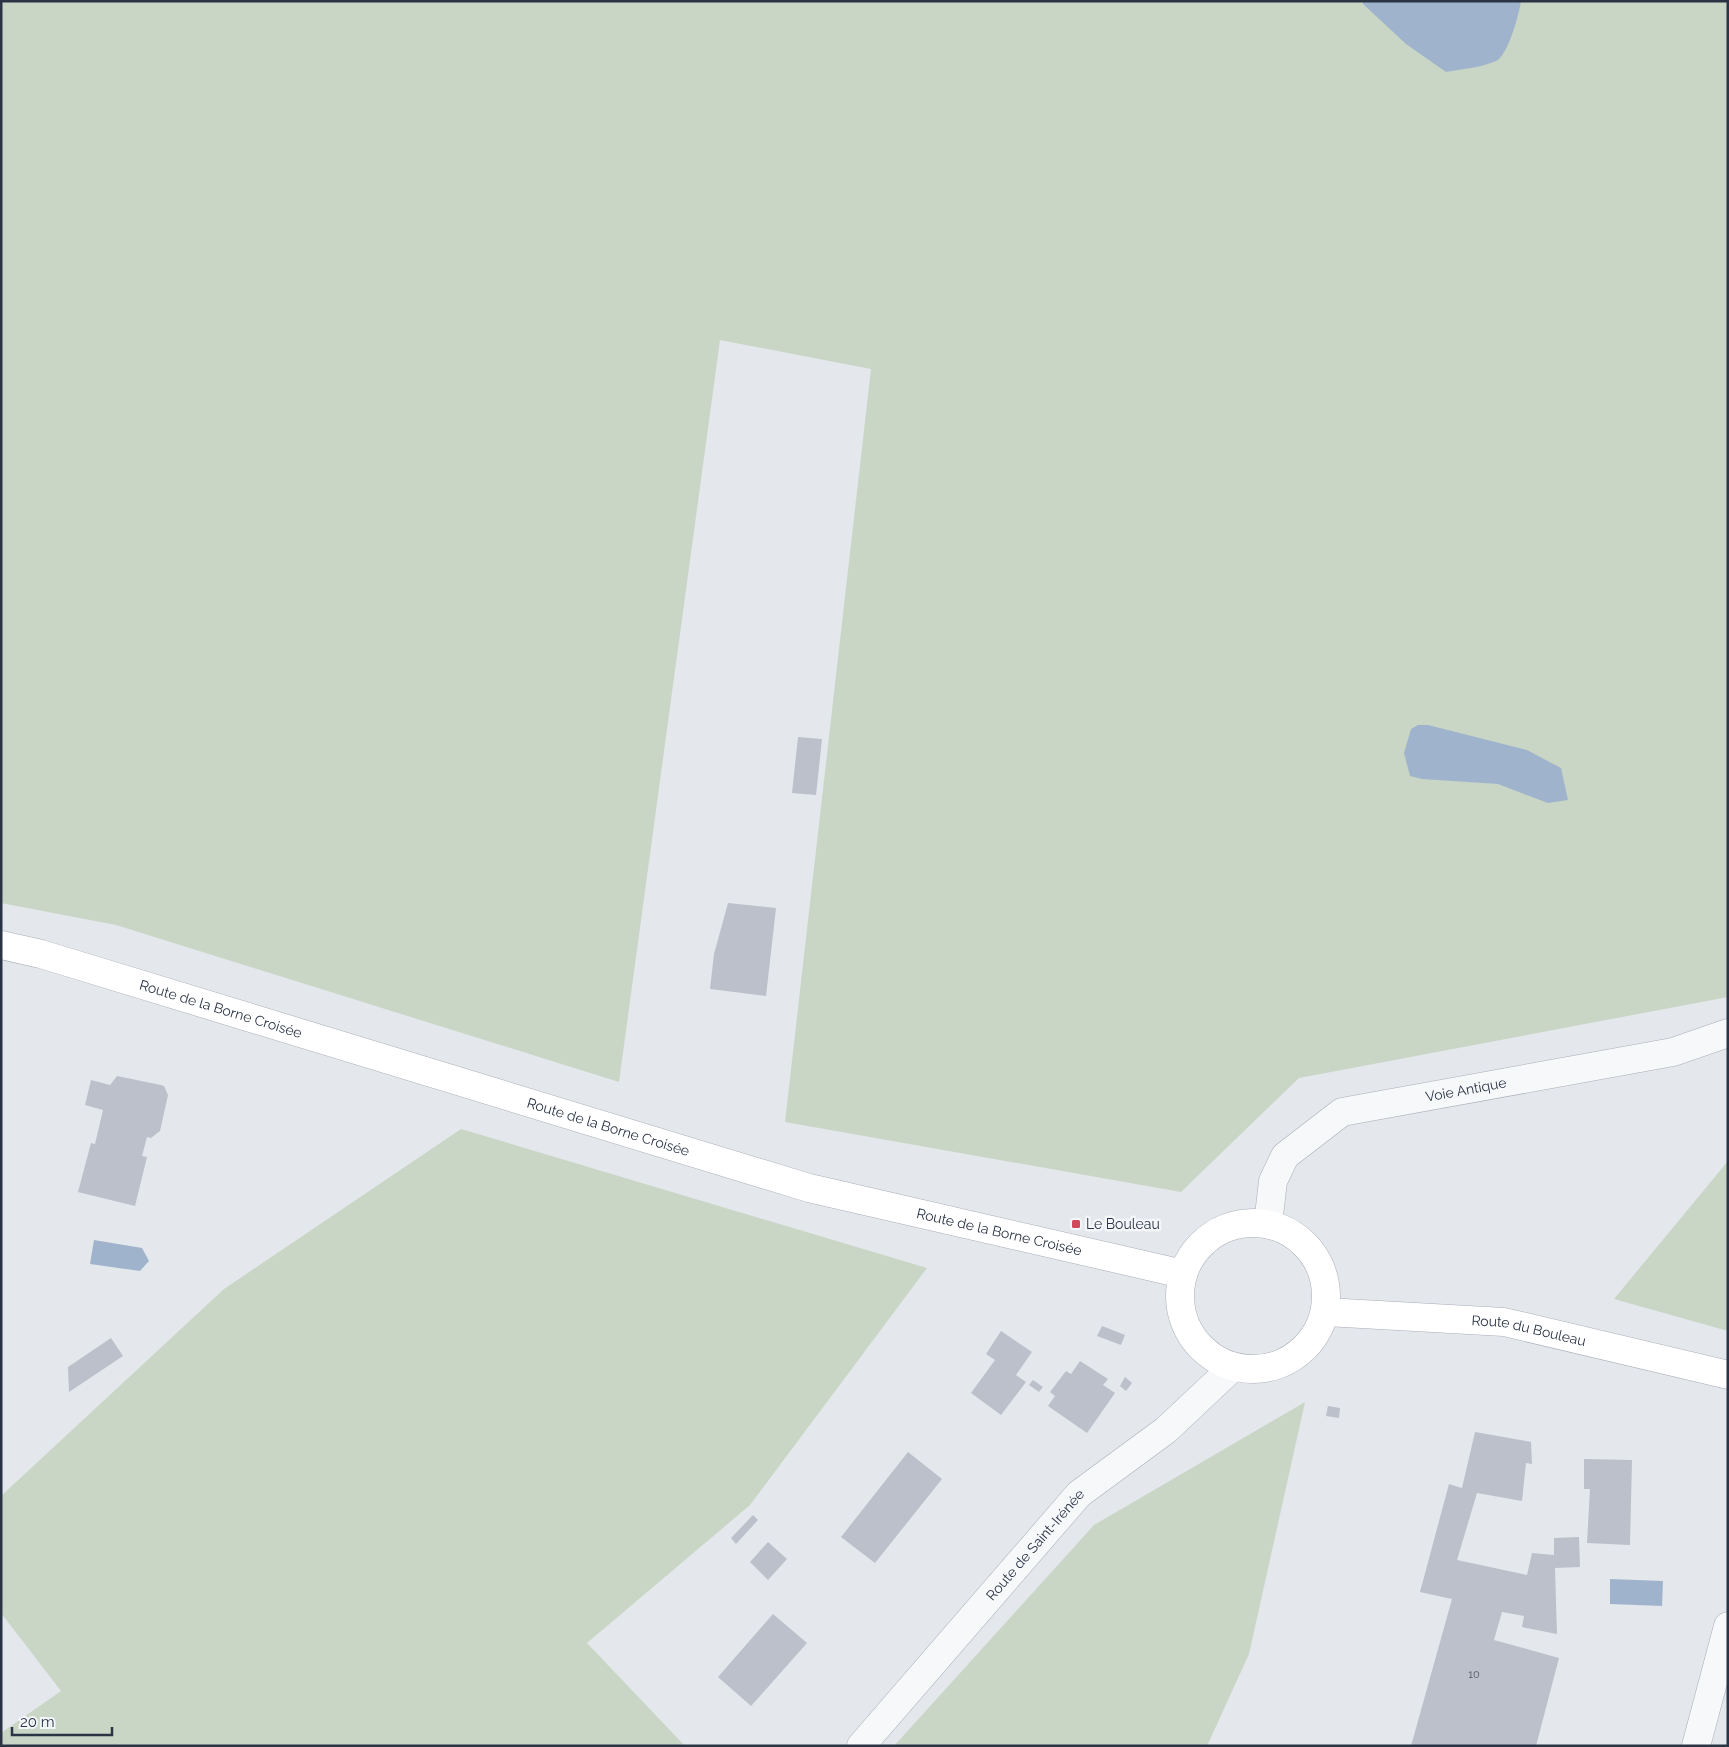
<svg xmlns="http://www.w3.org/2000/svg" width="1729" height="1747" font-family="Raleway,sans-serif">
<rect width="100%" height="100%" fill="#e4e7ec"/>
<g fill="#c9d6c5">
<path d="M 1,1 L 1728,1 L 1728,997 L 1299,1078 L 1181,1192 L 785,1122 L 871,369 L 720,340 L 619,1082 L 116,925 L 1,903 Z"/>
<path d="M 461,1129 L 927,1268 L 750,1505 L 587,1643 L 685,1746 L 1,1746 L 1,1733 L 61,1691 L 1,1613 L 1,1496 L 224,1289 Z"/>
<path d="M 1728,1161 L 1728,1331 L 1614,1299 Z"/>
<path d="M 1305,1402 L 1249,1654 L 1207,1746 L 894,1746 L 1094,1525 Z"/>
</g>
<g fill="#9fb4cc">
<path d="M 1363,1 L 1521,1 C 1519,14 1508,56 1496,61 C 1481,68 1461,69 1446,72 L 1406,44 L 1363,4 Z"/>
<path d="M 1418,725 L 1428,725 L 1527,750 L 1561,768 L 1568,800 L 1548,803 L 1498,784 L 1422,779 L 1410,776 L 1404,753 L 1411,729 Z"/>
<path d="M 94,1240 L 142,1248 L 149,1261 L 140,1271 L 90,1264 Z"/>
<path d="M 1610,1579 L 1663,1581 L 1662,1606 L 1610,1604 Z"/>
</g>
<g fill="#bbc0ca">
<path d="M 798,737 L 822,739 L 816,795 L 792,793 Z"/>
<path d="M 728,903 L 776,908 L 766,996 L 710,989 L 714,954 Z"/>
<path d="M 117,1076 L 161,1085 L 164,1086 L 168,1095 L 160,1131 L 151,1138 L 147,1137 L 142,1156 L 147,1157 L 135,1206 L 78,1192 L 91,1143 L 95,1144 L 103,1110 L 85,1105 L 91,1080 L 110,1085 Z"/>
<path d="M 1102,1326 L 1125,1335 L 1121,1345 L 1097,1336 Z"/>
<path d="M 1001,1331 L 1032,1352 L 1016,1375 L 1026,1382 L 1001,1415 L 971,1393 L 995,1360 L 986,1354 Z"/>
<path d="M 111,1338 L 123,1356 L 69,1392 L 68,1367 Z"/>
<path d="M 1080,1361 L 1108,1379 L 1103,1385 L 1115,1393 L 1087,1433 L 1048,1406 L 1055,1396 L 1050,1392 L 1066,1371 L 1071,1374 Z"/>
<path d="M 1125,1377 L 1132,1383 L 1126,1391 L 1120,1386 Z"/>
<path d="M 1033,1380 L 1043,1387 L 1039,1392 L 1029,1385 Z"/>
<path d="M 1328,1406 L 1340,1408 L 1339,1418 L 1326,1416 Z"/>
<path d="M 1475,1432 L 1531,1442 L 1532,1464 L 1526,1463 L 1522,1501 L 1477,1493 L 1457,1560 L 1527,1575 L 1532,1553 L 1554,1555 L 1554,1538 L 1579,1537 L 1580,1567 L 1555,1568 L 1557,1634 L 1522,1627 L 1524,1616 L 1502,1612 L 1494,1640 L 1559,1658 L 1536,1746 L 1411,1746 L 1452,1599 L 1420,1592 L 1449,1484 L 1462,1488 Z"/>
<path d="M 908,1452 L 942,1479 L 875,1563 L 841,1537 Z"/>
<path d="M 1584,1459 L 1632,1460 L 1630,1545 L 1587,1543 L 1590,1489 L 1584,1489 Z"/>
<path d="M 753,1515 L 758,1520 L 736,1544 L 731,1538 Z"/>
<path d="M 768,1542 L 787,1559 L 768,1580 L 750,1562 Z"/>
<path d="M 773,1614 L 807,1643 L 751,1706 L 718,1677 Z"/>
</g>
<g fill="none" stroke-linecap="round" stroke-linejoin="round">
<g stroke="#a9aeb7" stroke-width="29">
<path id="minor" d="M 1696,1746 L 1728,1626"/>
</g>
<g stroke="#a9aeb7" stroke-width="29">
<g id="tertiary">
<path id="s1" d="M 1268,1224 L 1273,1181 L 1285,1156 L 1342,1112 L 1673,1052 L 1728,1033"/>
<path id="s2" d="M 861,1746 L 1079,1494 L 1166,1430 L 1233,1367"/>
</g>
</g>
<g stroke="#a9aeb7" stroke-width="29">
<g id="secondary">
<path id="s3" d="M 1,945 L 41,954 L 809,1188 L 1183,1274"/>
<circle cx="1253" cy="1296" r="73"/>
<path id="s4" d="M 1326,1312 L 1504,1322 L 1728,1375"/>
</g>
</g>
<use href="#minor" stroke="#f7f8fa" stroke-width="28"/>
<use href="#tertiary" stroke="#f7f8fa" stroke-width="28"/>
<use href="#secondary" stroke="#fff" stroke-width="28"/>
</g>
<rect fill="#d1495b" stroke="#f4f6f9" stroke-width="2" x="1071" y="1219" width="10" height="10" rx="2.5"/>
<g text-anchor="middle" stroke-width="5" stroke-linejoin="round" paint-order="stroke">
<g font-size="11" fill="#4f5766">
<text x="1474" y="1678">10</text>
</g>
<g font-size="14" fill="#2b3445" stroke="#f4f6f9">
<text dy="5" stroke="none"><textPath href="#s3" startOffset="229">Route de la Borne Croisée</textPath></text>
<text dy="5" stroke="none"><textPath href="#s1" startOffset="269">Voie Antique</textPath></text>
<text dy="5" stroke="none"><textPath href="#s3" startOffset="634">Route de la Borne Croisée</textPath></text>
<text dy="5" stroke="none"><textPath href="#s3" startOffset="1039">Route de la Borne Croisée</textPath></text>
<text dy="5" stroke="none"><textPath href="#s4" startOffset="204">Route du Bouleau</textPath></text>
<text dy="5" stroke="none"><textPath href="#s2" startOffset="266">Route de Saint-Irénée</textPath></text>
</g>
<g font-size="14" fill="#2b3445" stroke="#f4f6f9" text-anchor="start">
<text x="1086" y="1229">Le Bouleau</text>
</g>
</g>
<rect width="1729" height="1747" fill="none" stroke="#2b3445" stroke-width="5"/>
<path d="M12 1727v8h100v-8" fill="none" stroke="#2b3445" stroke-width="2.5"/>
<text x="20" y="1727" font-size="15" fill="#2b3445" stroke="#f4f6f9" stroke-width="4" paint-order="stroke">20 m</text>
</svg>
